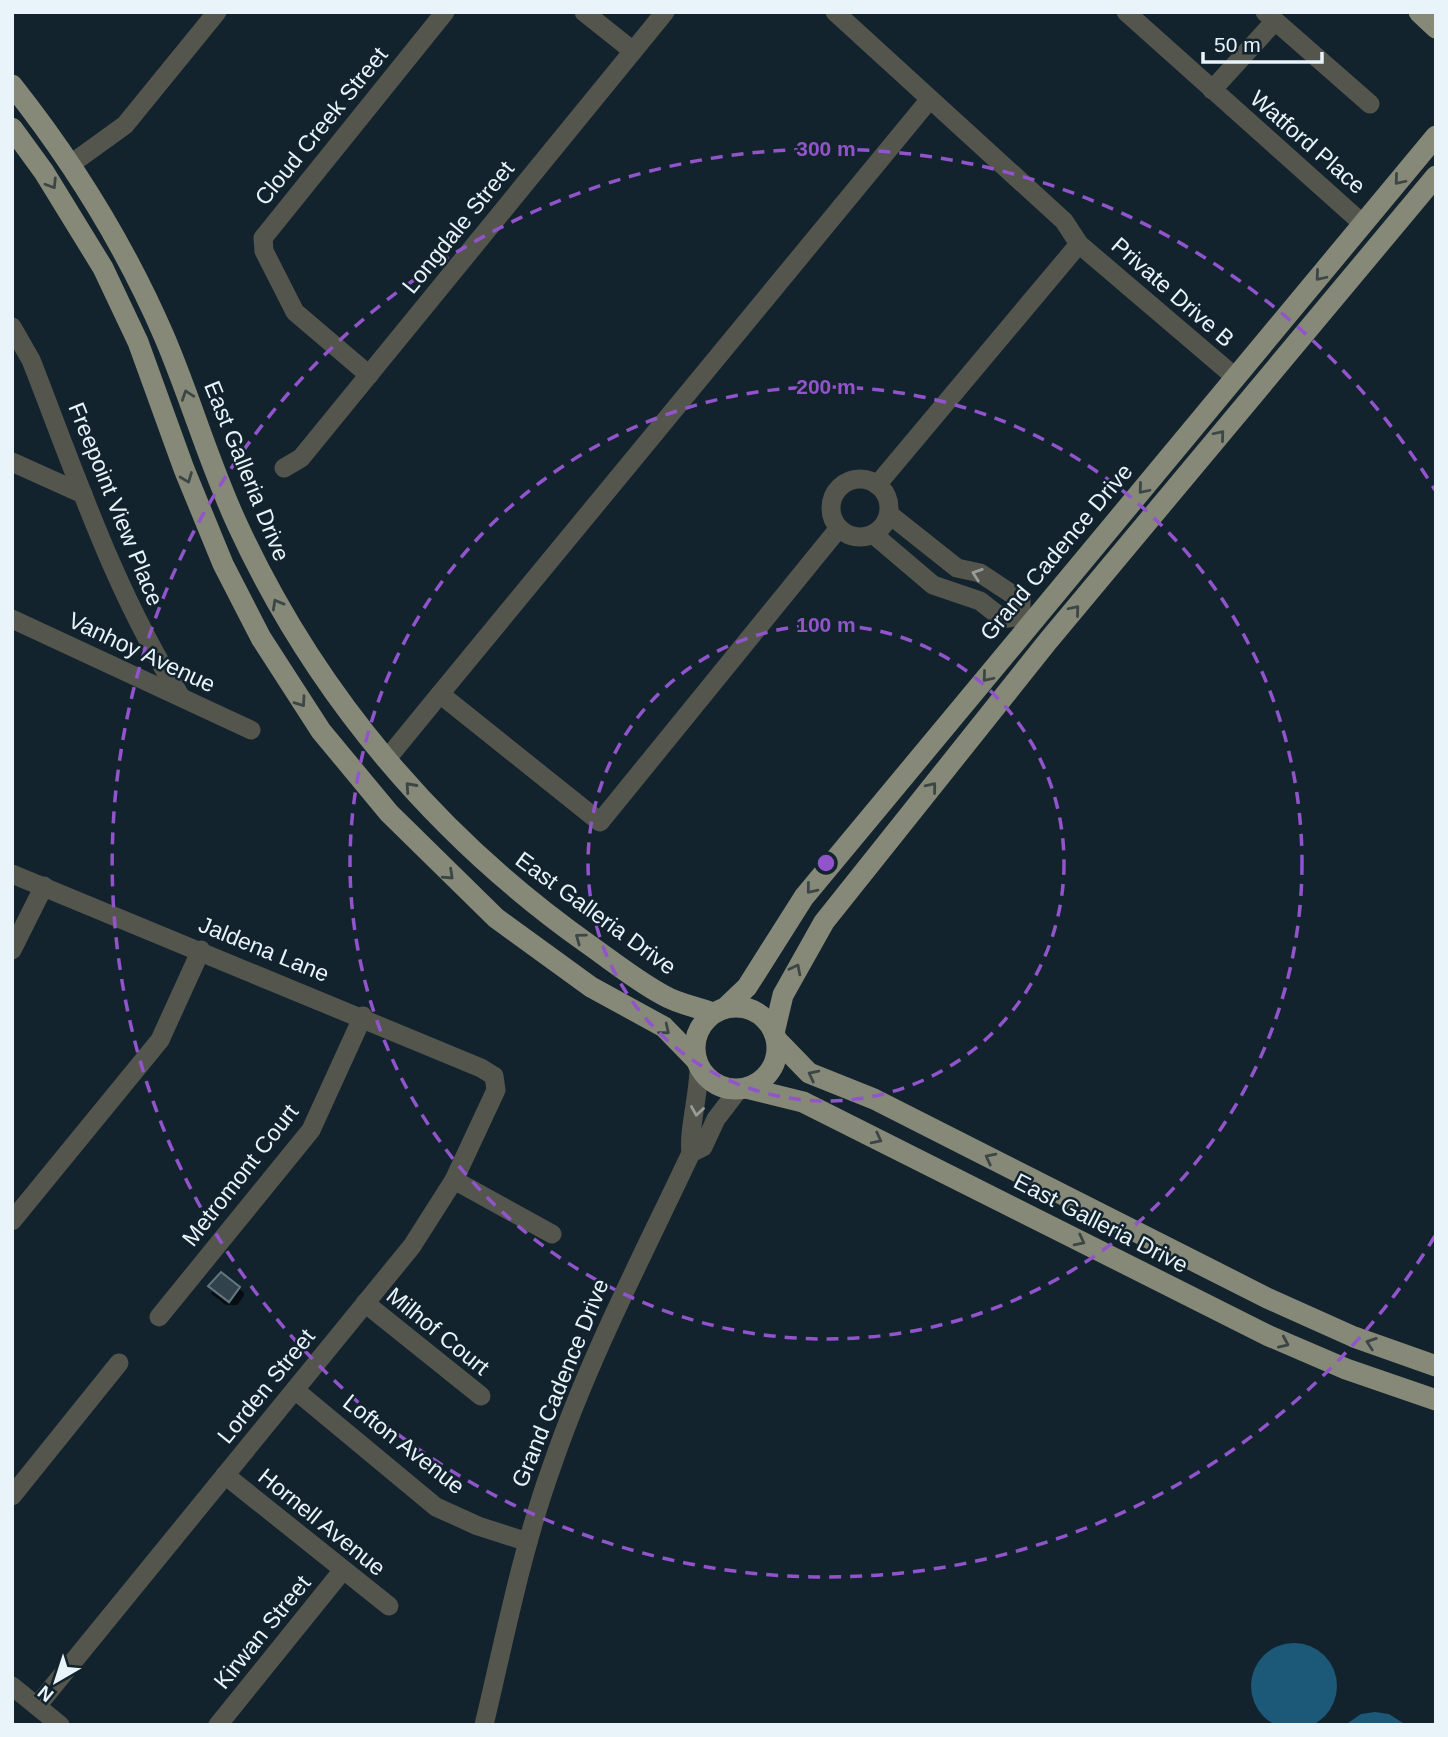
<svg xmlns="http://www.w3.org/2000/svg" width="1448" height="1737" font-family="Arial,sans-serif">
<defs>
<filter id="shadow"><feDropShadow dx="4" dy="7" stdDeviation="0" flood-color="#0009"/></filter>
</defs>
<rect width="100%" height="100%" fill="#12232d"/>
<g fill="#1c5878">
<circle cx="1294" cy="1686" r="43"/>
<path d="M 1375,1712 L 1389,1714 L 1406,1725 L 1345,1725 L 1361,1714 Z"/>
</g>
<path fill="#31424d" stroke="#647783" stroke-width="2" filter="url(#shadow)" d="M 221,1272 L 240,1287 L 229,1302 L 208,1286 Z"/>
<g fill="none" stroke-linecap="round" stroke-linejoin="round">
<g stroke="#54554d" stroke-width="19">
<path d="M 584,12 L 633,51"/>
<path d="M 835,12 L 1064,221 L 1079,244 L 1235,377"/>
<path d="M 1126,12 L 1363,224"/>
<path d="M 1265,12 L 1370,104"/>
<path d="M 1212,90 L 1275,21"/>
<path d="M 71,164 L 125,125 L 217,12"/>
<path d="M 12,327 L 31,360 C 76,475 115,593 181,697"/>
<path d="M 369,375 L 295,312 L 264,251 L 263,238 L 445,12"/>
<path d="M 12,462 L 83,494"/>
<path d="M 284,468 L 301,458 L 665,12"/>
<circle cx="860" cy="508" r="29"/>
<path d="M 877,485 L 1079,244"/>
<path d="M 889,514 L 957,568 L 980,573 L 1021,600 L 1021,616"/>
<path d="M 839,528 L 600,822 L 440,694 L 930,99"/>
<path d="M 873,534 L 933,585 L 980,601 L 1003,619 L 1021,616 L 1031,624"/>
<path d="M 12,619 L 251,730"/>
<path d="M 386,760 L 440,694"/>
<path d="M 12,874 L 481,1068 L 494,1076 L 496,1090 L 454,1180 L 412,1246 L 37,1706"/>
<path d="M 12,950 L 44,886"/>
<path d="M 691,1153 L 703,1147 L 716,1119 L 739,1089"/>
<path d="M 454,1180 L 552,1234"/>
<path d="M 12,1221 L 160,1040 L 201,950"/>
<path d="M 365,1303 L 481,1396"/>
<path d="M 159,1317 L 311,1130 L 363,1016"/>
<path d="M 295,1390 L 436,1507 L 478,1526 L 528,1542"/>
<path d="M 225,1475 L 389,1606"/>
<path d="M 12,1496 L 119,1363"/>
<path d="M 12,1686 L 60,1725"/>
<path d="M 218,1725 L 343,1570"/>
<path d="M 484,1725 C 505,1637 522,1548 553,1463 C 590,1356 643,1255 691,1153 C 688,1132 699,1094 699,1068"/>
</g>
<g stroke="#878978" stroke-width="21">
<path d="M 1419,12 L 1436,28"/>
<path d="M 12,85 C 73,162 125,246 164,336 C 191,399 209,464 238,526 C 316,695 437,837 588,944 C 612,961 637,981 663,995 C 678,1004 697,1007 713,1013"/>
<path d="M 12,128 L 44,172 L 103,268 L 138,342 L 184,469 L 223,564 L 261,638 L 321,731 L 389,813 L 496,918 L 591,987 L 664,1027 L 697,1061"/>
<circle cx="736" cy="1048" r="41"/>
<path d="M 725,1008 L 747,987 L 804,897 L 1436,136"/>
<path d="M 774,1033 L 783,995 L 824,922 L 1048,641 L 1436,176"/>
<path d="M 776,1039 L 809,1073 L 874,1099 L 1267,1298 L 1354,1337 L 1436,1366"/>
<path d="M 746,1088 L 803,1102 L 1269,1336 L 1346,1369 L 1436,1400"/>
</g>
</g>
<defs><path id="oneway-chevron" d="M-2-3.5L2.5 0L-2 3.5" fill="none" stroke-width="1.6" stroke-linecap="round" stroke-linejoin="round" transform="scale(1.75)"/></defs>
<g stroke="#3b4747">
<use href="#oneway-chevron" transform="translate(1399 180) rotate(130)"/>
<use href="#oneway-chevron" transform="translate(52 184) rotate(58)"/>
<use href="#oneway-chevron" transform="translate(1320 276) rotate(130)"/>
<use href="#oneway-chevron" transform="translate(187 395) rotate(-109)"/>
<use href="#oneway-chevron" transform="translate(1220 435) rotate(-50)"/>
<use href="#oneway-chevron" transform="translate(187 478) rotate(69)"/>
<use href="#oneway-chevron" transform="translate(1143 489) rotate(130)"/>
<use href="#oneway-chevron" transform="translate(277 604) rotate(-119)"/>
<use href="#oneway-chevron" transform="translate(1075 610) rotate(-50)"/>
<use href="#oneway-chevron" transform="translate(987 677) rotate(130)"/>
<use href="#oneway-chevron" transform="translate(301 702) rotate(55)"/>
<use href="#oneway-chevron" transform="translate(410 787) rotate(-132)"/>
<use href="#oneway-chevron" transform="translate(932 787) rotate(-51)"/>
<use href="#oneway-chevron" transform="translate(449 875) rotate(43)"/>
<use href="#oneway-chevron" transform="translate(811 889) rotate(129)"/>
<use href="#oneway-chevron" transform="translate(580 938) rotate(-144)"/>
<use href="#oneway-chevron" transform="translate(796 969) rotate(-63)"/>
<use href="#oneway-chevron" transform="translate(665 1030) rotate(39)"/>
<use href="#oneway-chevron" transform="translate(813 1075) rotate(-153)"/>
<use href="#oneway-chevron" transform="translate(877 1139) rotate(27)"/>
<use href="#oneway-chevron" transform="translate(990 1158) rotate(-153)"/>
<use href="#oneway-chevron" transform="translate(1080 1241) rotate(27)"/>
<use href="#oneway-chevron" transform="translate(1284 1343) rotate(24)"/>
<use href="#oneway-chevron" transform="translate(1371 1343) rotate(-161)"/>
</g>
<g stroke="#979c9b">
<use href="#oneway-chevron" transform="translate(977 574) rotate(-161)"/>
<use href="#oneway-chevron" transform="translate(697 1111) rotate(99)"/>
</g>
<g fill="none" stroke="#9154cb" stroke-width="3.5" stroke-dasharray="12 9">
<circle cx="826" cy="863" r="238"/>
<circle cx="826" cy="863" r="476"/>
<path d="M1435 1236A714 714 0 1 1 1435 490"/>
</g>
<g text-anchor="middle" stroke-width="5" stroke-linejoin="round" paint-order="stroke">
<g font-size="23" fill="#e8f3fa" stroke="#12232d">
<text transform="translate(321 126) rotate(-51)" y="8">Cloud Creek Street</text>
<text transform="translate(1308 142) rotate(41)" y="8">Watford Place</text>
<text transform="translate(458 227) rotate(-51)" y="8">Longdale Street</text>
<text transform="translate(1173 292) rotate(41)" y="8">Private Drive B</text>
<text transform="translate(247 471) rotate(68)" y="8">East Galleria Drive</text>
<text transform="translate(116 504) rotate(68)" y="8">Freepoint View Place</text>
<text transform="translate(1056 552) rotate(-50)" y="8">Grand Cadence Drive</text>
<text transform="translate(142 652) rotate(25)" y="8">Vanhoy Avenue</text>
<text transform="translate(596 913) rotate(36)" y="8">East Galleria Drive</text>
<text transform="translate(264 949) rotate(22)" y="8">Jaldena Lane</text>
<text transform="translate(240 1175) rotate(-52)" y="8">Metromont Court</text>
<text transform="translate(1101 1223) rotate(27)" y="8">East Galleria Drive</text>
<text transform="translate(438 1331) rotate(39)" y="8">Milhof Court</text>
<text transform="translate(560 1383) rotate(-68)" y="8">Grand Cadence Drive</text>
<text transform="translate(266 1386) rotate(-51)" y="8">Lorden Street</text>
<text transform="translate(404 1444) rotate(38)" y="8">Lofton Avenue</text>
<text transform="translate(322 1522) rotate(39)" y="8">Hornell Avenue</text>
<text transform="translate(262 1632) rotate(-51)" y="8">Kirwan Street</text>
</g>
</g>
<circle cx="826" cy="863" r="10" fill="#9154cb" stroke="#12232d" stroke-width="3.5"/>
<g font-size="21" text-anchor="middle" font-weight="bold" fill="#9154cb" stroke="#12232d" stroke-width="5" stroke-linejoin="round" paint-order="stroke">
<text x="826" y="156">300 m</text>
<text x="826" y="394">200 m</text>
<text x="826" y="632">100 m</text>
</g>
<rect width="1448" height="1737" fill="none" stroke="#e8f3fa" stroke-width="28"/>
<g transform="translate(56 1681) rotate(219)" stroke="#12232d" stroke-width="5" paint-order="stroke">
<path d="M0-5L12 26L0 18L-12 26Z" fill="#e8f3fa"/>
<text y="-10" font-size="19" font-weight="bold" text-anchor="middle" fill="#e8f3fa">N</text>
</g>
<path d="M1203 52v10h119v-10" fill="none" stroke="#e8f3fa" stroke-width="3.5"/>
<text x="1214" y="52" font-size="21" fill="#e8f3fa" stroke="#12232d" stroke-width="5" paint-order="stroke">50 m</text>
</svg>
